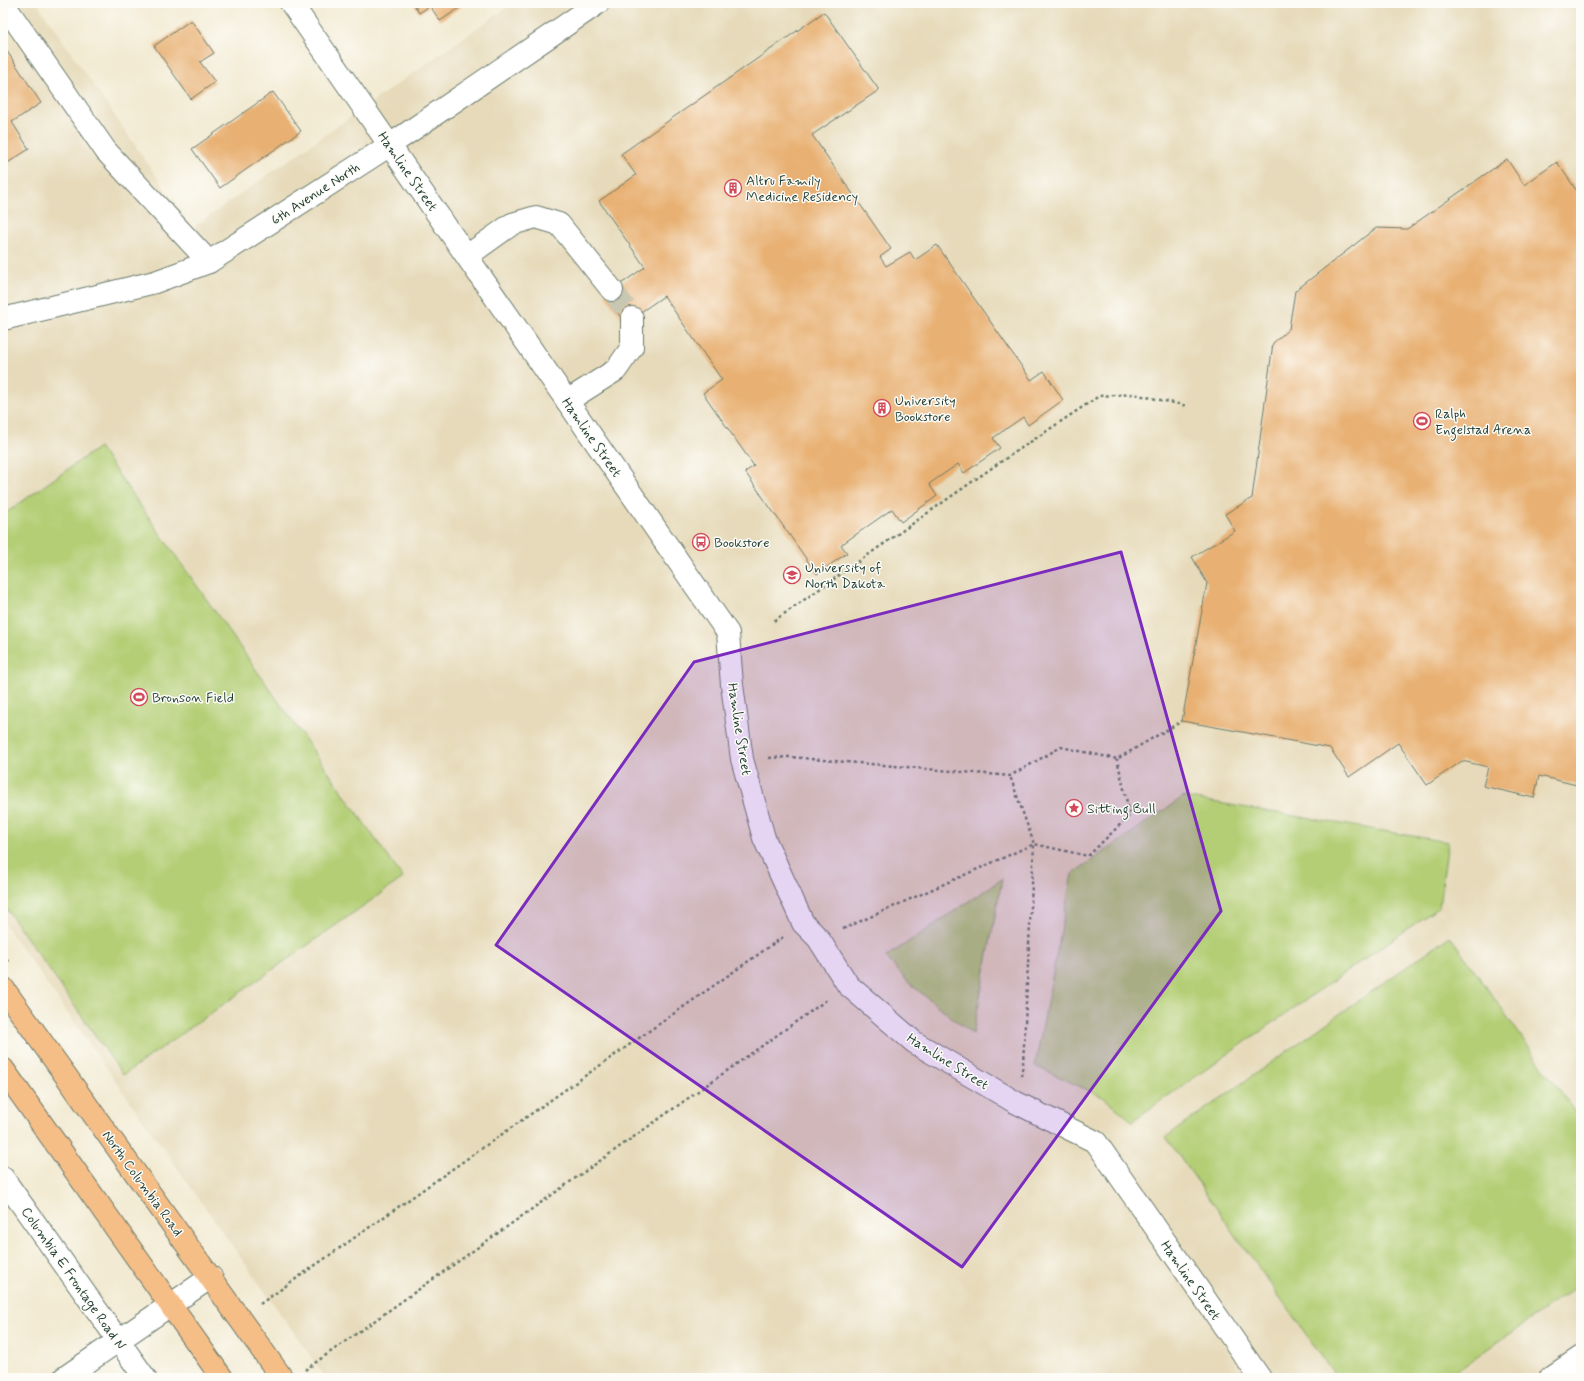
<svg xmlns="http://www.w3.org/2000/svg" width="1584" height="1381" font-family="Mynerve,sans-serif">
<rect width="100%" height="100%" fill="#fdfcf7"/>
<filter id="ink" filterUnits="userSpaceOnUse"><feTurbulence type="fractalNoise" baseFrequency=".025" numOctaves="2"/><feDisplacementMap in="SourceGraphic" scale="8" xChannelSelector="R" yChannelSelector="G"/><feConvolveMatrix kernelMatrix="1 2 1 2 8 2 1 2 1" color-interpolation-filters="sRGB"/></filter>
<filter id="wash" filterUnits="userSpaceOnUse"><feTurbulence type="fractalNoise" baseFrequency=".012" numOctaves="4" result="noise"/><feDisplacementMap in="SourceGraphic" scale="16" xChannelSelector="R" yChannelSelector="G"/><feGaussianBlur stdDeviation="0.9" result="paint"/><feColorMatrix in="noise" values="0 0 0 0 0 0 0 0 0 0 0 0 0 0 0 0 0 1.4 0 .05"/><feComposite in="paint" operator="in"/></filter>
<g filter="url(#wash)">
<rect width="100%" height="100%" fill="#f2ead2"/>
<path fill="#e6daba" d="M 3,3 L 42,3 L 39,6 L 192,228 L 513,3 L 1581,3 L 1581,1378 L 326,1378 L 3,922 Z"/>
<g fill="#b3ce74" stroke="#698654">
<path d="M 99,447 L 403,878 L 123,1075 L 3,904 L 3,515 Z"/>
<path d="M 1183,797 L 1448,842 L 1439,907 L 1132,1121 L 1103,1097 L 1035,1066 L 1072,874 Z"/>
<path d="M 1002,879 L 973,1034 L 910,984 L 886,957 Z"/>
<path d="M 1450,936 L 1581,1121 L 1581,1284 L 1447,1378 L 1337,1378 L 1166,1137 Z"/>
</g>
<g id="blocks">
<g fill="#e8b072">
<path d="M 413,3 L 461,3 L 462,6 L 440,21 L 430,6 L 419,13 Z"/>
<path d="M 824,12 L 879,90 L 812,135 L 891,249 L 880,257 L 886,266 L 910,252 L 915,260 L 937,245 L 1031,380 L 1044,371 L 1063,400 L 1028,425 L 1023,417 L 993,438 L 1000,448 L 964,473 L 958,464 L 929,484 L 937,496 L 901,522 L 892,509 L 841,545 L 847,553 L 817,574 L 745,472 L 754,466 L 703,393 L 722,380 L 664,296 L 625,323 L 605,295 L 645,267 L 599,201 L 636,175 L 621,154 Z"/>
<path d="M 191,20 L 214,53 L 200,62 L 215,82 L 191,99 L 154,46 Z"/>
<path d="M 3,45 L 41,103 L 12,122 L 29,149 L 3,166 Z"/>
<path d="M 273,92 L 301,131 L 220,188 L 192,149 Z"/>
<path d="M 1507,159 L 1524,185 L 1557,162 L 1581,197 L 1581,786 L 1539,776 L 1534,798 L 1483,786 L 1488,767 L 1462,761 L 1427,785 L 1398,743 L 1349,777 L 1330,748 L 1182,721 L 1207,583 L 1192,557 L 1235,531 L 1225,514 L 1252,498 L 1273,343 L 1289,329 L 1295,291 L 1376,228 L 1407,229 Z"/>
</g>
</g>
</g>
<g filter="url(#ink)">
<use href="#blocks" fill-opacity="0" stroke="#697a6b" stroke-width="1"/>
<g fill="none" stroke-linecap="round" stroke-linejoin="round">
<path stroke="#c8c7b2" stroke-width="22" stroke-dasharray="22 11" stroke-linecap="butt" d="M 612,290 L 632,318"/>
<g stroke="#697a6b" stroke-width="24">
<g id="minor">
<path d="M 3,3 L 106,151 L 209,262"/>
<path d="M 291,3 L 728,633 L 732,685 L 742,759 L 764,838 L 803,923 L 818,938 L 848,985 L 914,1042 L 1015,1102 L 1096,1142 L 1260,1378"/>
<path d="M 467,256 L 512,224 L 536,217 L 559,224 L 612,290"/>
<path d="M 3,319 L 155,282 L 209,262 L 390,145 L 598,3"/>
<path d="M 567,401 L 616,370 L 632,347 L 632,318"/>
<path d="M 3,1178 L 145,1378"/>
<path d="M 64,1378 L 211,1277"/>
<path d="M 1550,1378 L 1581,1357"/>
</g>
</g>
<g stroke="#697a6b" stroke-width="24">
<g id="major">
<path d="M 3,988 L 282,1378"/>
<path d="M 3,1069 L 222,1378"/>
</g>
</g>
<g stroke="#697a6b" stroke-width="2.5" stroke-dasharray="3 3" stroke-linecap="butt">
<path d="M 774,621 L 996,465 L 1099,396 L 1134,394 L 1187,406"/>
<path d="M 769,758 L 789,757 L 1010,776 L 1061,747 L 1117,759 L 1182,721"/>
<path d="M 843,929 L 1034,844 L 1010,776"/>
<path d="M 3,955 L 9,963"/>
<path d="M 1021,1076 L 1023,1064 L 1034,844 L 1088,856 L 1130,815 L 1117,759"/>
<path d="M 260,1304 L 783,937"/>
<path d="M 305,1370 L 828,999"/>
</g>
<use href="#minor" stroke="#fff" stroke-width="22"/>
<use href="#major" stroke="#f6be87" stroke-width="22"/>
</g>
</g>
<path fill="#7b2cbf" fill-opacity="0.2" stroke="#7b2cbf" stroke-width="3" stroke-linejoin="round" d="M 1121,552 L 1221,911 L 962,1267 L 496,945 L 694,662 Z"/>
<defs>
<g id="building-ring" transform="scale(0.9)"><circle r="9.5" fill="#fdfcf7" stroke="#d1495b" stroke-width="1.5"/><path d="M-4-6H4V6H1V3H-1V6H-4ZM-2.5-4.3h1.7v1.8h-1.7ZM.8-4.3h1.7v1.8H.8ZM-2.5-1h1.7V.8h-1.7ZM.8-1h1.7V.8H.8Z" fill="#d1495b"/></g>
<g id="stadium-ring" transform="scale(0.9)"><circle r="9.5" fill="#fdfcf7" stroke="#d1495b" stroke-width="1.5"/><path d="M0-5a6.5 5 0 1 0 0 10a6.5 5 0 1 0 0-10ZM-3.5-1.8h7v3.6h-7Z" fill="#d1495b"/></g>
<g id="bus-ring" transform="scale(0.9)"><circle r="9.5" fill="#fdfcf7" stroke="#d1495b" stroke-width="1.5"/><path d="M-5-6H5V4H4V6H2V4H-2V6H-4V4H-5ZM-3.5-4V0h7V-4ZM-3.5 1.2v1.5H-2V1.2ZM2 1.2v1.5H3.5V1.2Z" fill="#d1495b"/></g>
<g id="university-ring" transform="scale(0.9)"><circle r="9.5" fill="#fdfcf7" stroke="#d1495b" stroke-width="1.5"/><path d="M0-5L7-2L0 1L-7-2ZM-4 1L0 2.5L4 1V4Q0 6-4 4Z" fill="#d1495b"/></g>
<g id="sight-ring" transform="scale(0.9)"><circle r="9.5" fill="#fdfcf7" stroke="#d1495b" stroke-width="1.5"/><path d="M0-6L1.8-2.2L6-1.7L2.9 1.2L3.7 5.4L0 3.3L-3.7 5.4L-2.9 1.2L-6-1.7L-1.8-2.2Z" fill="#d1495b"/></g>
</defs>
<g fill-rule="evenodd">
<use href="#building-ring" x="733" y="188"/>
<use href="#building-ring" x="882" y="408"/>
<use href="#stadium-ring" x="1422" y="421"/>
<use href="#bus-ring" x="701" y="542"/>
<use href="#university-ring" x="792" y="575"/>
<use href="#stadium-ring" x="139" y="697"/>
<use href="#sight-ring" x="1074" y="808"/>
</g>
<g text-anchor="middle" stroke-width="3" stroke-linejoin="round" paint-order="stroke">
<g font-size="14" fill="#1f3d34" stroke="#fdfcf7">
<text transform="translate(408 171) rotate(55)" y="5">Hamline Street</text>
<text transform="translate(315 193) rotate(-33)" y="5">6th Avenue North</text>
<text transform="translate(592 437) rotate(55)" y="5">Hamline Street</text>
<text transform="translate(740 729) rotate(81)" y="5">Hamline Street</text>
<text transform="translate(948 1061) rotate(32)" y="5">Hamline Street</text>
<text transform="translate(143 1183) rotate(54)" y="5">North Columbia Road</text>
<text transform="translate(74 1278) rotate(55)" y="5">Columbia E Frontage Road N</text>
<text transform="translate(1191 1280) rotate(55)" y="5">Hamline Street</text>
</g>
<g font-size="14" fill="#1f3d34" stroke="#fdfcf7" text-anchor="start">
<text x="746" y="185">Altru Family<tspan x="746" dy="16">Medicine Residency</tspan></text>
<text x="895" y="405">University<tspan x="895" dy="16">Bookstore</tspan></text>
<text x="1435" y="418">Ralph<tspan x="1435" dy="16">Engelstad Arena</tspan></text>
<text x="714" y="547">Bookstore</text>
<text x="805" y="572">University of<tspan x="805" dy="16">North Dakota</tspan></text>
<text x="152" y="702">Bronson Field</text>
<text x="1087" y="813">Sitting Bull</text>
</g>
</g>
<rect width="1584" height="1381" fill="none" stroke="#fdfcf7" stroke-width="16"/>
</svg>
